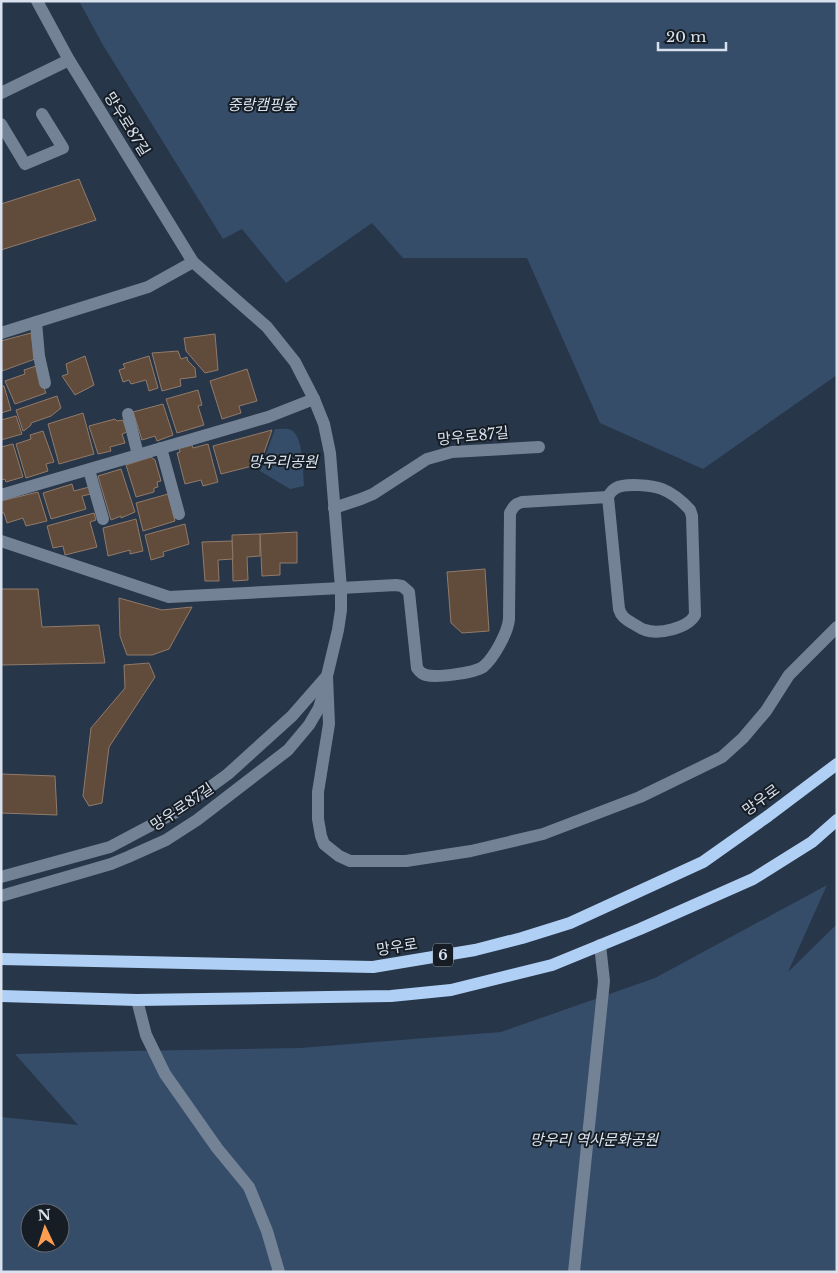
<svg xmlns="http://www.w3.org/2000/svg" width="838" height="1273" font-family="'Libre Baskerville','Noto Sans KR',serif">
<rect width="100%" height="100%" fill="#273648"/>
<g fill="#354d69" fill-rule="evenodd">
<path d="M 79,1 L 837,1 L 837,375 L 703,469 L 600,423 L 527,258 L 403,258 L 372,223 L 286,283 L 242,229 L 223,239 L 103,45 Z"/>
<path d="M 275,429 C 280,429 287,428 291,430 C 304,436 303,474 304,486 L 290,489 L 260,471 Z"/>
<path d="M 827,885 L 788,972 L 837,924 L 837,1272 L 1,1272 L 1,1117 L 78,1125 L 15,1054 L 129,1051 L 300,1048 L 501,1032 L 655,978 ZM 30,1213 L 60,1213 L 60,1243 L 30,1243 Z"/>
</g>
<g fill="#614c3c" stroke="#917a6a">
<path d="M 79,179 L 96,220 L 1,250 L 1,204 Z"/>
<path d="M 31,333 L 35,359 L 2,371 L 1,341 Z"/>
<path d="M 215,334 L 218,370 L 205,373 L 186,351 L 184,338 Z"/>
<path d="M 178,351 L 181,359 L 187,357 L 188,361 L 195,368 L 196,377 L 180,379 L 181,386 L 162,391 L 152,353 Z"/>
<path d="M 85,356 L 94,385 L 75,395 L 62,376 L 68,374 L 66,364 Z"/>
<path d="M 149,356 L 158,388 L 149,391 L 146,380 L 131,384 L 129,380 L 123,382 L 119,370 L 125,368 L 123,364 Z"/>
<path d="M 36,366 L 46,393 L 15,404 L 5,381 L 25,374 L 24,370 Z"/>
<path d="M 247,369 L 257,401 L 239,406 L 241,413 L 222,419 L 210,381 Z"/>
<path d="M 1,386 L 4,386 L 11,410 L 1,413 Z"/>
<path d="M 198,390 L 202,405 L 198,406 L 204,425 L 177,433 L 166,399 Z"/>
<path d="M 57,396 L 61,408 L 51,416 L 31,423 L 31,425 L 25,430 L 23,431 L 16,410 Z"/>
<path d="M 163,404 L 173,435 L 157,441 L 155,436 L 142,440 L 133,412 Z"/>
<path d="M 83,413 L 94,454 L 59,464 L 48,424 Z"/>
<path d="M 16,416 L 22,434 L 1,440 L 1,420 Z"/>
<path d="M 115,419 L 117,421 L 123,420 L 127,432 L 122,434 L 125,443 L 110,447 L 111,451 L 98,454 L 89,426 Z"/>
<path d="M 272,430 L 260,464 L 221,474 L 213,446 Z"/>
<path d="M 43,431 L 54,462 L 46,464 L 48,471 L 26,478 L 16,444 L 31,439 L 30,435 Z"/>
<path d="M 13,444 L 23,477 L 6,482 L 5,479 L 1,480 L 1,447 Z"/>
<path d="M 208,444 L 218,482 L 203,486 L 201,480 L 185,484 L 177,453 L 180,452 L 179,448 L 192,445 L 193,448 Z"/>
<path d="M 151,457 L 155,460 L 161,481 L 157,482 L 158,487 L 154,488 L 154,492 L 136,497 L 126,465 Z"/>
<path d="M 121,469 L 135,512 L 121,518 L 121,516 L 111,520 L 98,476 Z"/>
<path d="M 72,484 L 74,491 L 89,487 L 91,494 L 82,496 L 86,509 L 51,519 L 43,493 Z"/>
<path d="M 38,492 L 47,521 L 26,526 L 23,518 L 7,523 L 4,513 L 1,513 L 1,501 Z"/>
<path d="M 168,494 L 175,521 L 143,531 L 136,503 Z"/>
<path d="M 94,513 L 96,520 L 90,522 L 97,547 L 65,555 L 63,546 L 53,548 L 47,526 Z"/>
<path d="M 136,519 L 143,551 L 130,554 L 130,550 L 108,556 L 103,528 Z"/>
<path d="M 185,524 L 189,544 L 163,552 L 164,556 L 151,560 L 145,535 Z"/>
<path d="M 297,532 L 297,563 L 280,563 L 280,575 L 262,576 L 260,534 Z"/>
<path d="M 260,534 L 260,556 L 247,557 L 248,580 L 233,581 L 232,535 Z"/>
<path d="M 232,541 L 233,559 L 218,560 L 219,581 L 205,581 L 202,542 Z"/>
<path d="M 485,569 L 489,631 L 462,633 L 451,623 L 447,572 Z"/>
<path d="M 1,589 L 38,589 L 42,627 L 99,625 L 105,663 L 1,665 Z"/>
<path d="M 119,598 L 162,610 L 192,607 L 169,649 L 152,655 L 127,655 L 120,636 Z"/>
<path d="M 149,663 L 155,677 L 109,747 L 102,803 L 89,806 L 83,796 L 91,728 L 125,688 L 124,665 Z"/>
<path d="M 1,774 L 55,776 L 57,815 L 1,813 Z"/>
</g>
<g fill="none" stroke-linecap="round" stroke-linejoin="round">
<g stroke="#738294" stroke-width="12">
<path d="M 1,93 L 69,60"/>
<path d="M 1,124 L 25,164 L 63,148 L 42,114"/>
<path d="M 36,322 L 39,356 L 45,383"/>
<path d="M 1,333 L 148,287 L 193,262"/>
<path d="M 128,414 L 138,455"/>
<path d="M 161,448 L 179,514"/>
<path d="M 89,470 L 103,519"/>
<path d="M 1,495 L 268,417 L 314,399"/>
<path d="M 334,508 L 361,499 L 373,494 L 427,459 L 452,452 L 539,447"/>
<path d="M 1,541 L 169,597 L 341,588 L 396,585 L 402,586 L 409,592 L 417,668 C 419,671 421,674 426,675 C 436,678 474,673 483,667 C 494,658 508,632 509,619 L 510,513 C 513,507 515,504 522,502 L 608,497 L 619,609 C 621,616 625,619 632,623 C 636,625 641,629 645,630 C 659,635 688,628 695,615 L 692,516 L 690,510 C 683,502 672,493 662,489 C 652,485 625,483 616,488 C 612,490 610,493 608,497"/>
<path d="M 327,676 L 329,724 L 318,792 L 318,819 L 321,836 L 324,844 L 339,856 L 350,861 L 406,861 L 471,851 L 543,834 L 640,797 L 722,757 L 743,738 L 766,711 L 789,675 L 837,627"/>
<path d="M 1,877 L 110,847 L 176,812 L 228,774 L 292,716 L 327,676 L 338,630 L 341,610 L 341,588 L 330,453 L 324,424 L 314,399 L 295,362 L 267,327 L 193,262 L 69,60 L 37,1"/>
<path d="M 1,896 L 111,864 L 128,857 L 166,840 L 197,820 L 288,750 L 309,725 L 319,708 L 324,691"/>
<path d="M 137,1000 L 146,1035 L 165,1074 L 217,1148 L 249,1187 L 267,1231 L 279,1272"/>
<path d="M 574,1272 L 604,981 L 600,945"/>
</g>
<g stroke="#b0cff4" stroke-width="12">
<path d="M 1,959 L 373,967 L 475,950 L 522,938 L 570,923 L 703,862 L 768,816 L 837,764"/>
<path d="M 1,996 L 137,1000 L 328,997 L 391,996 L 451,990 L 552,965 L 640,929 L 753,879 L 812,842 L 837,820"/>
</g>
</g>
<g text-anchor="middle" stroke-width="4" stroke-linejoin="round" paint-order="stroke">
<rect fill="#161d25" stroke="#9ea6b1" stroke-width="1" x="433" y="943.5" width="20" height="23" rx="4"/>
<g font-size="14" font-weight="bold" fill="#d8e1ed">
<text x="443" y="960">6</text>
</g>
<g font-size="15" font-style="italic" fill="#dbe6f2" stroke="#161d25">
<text x="262" y="110">중랑캠핑숲</text>
<text x="283" y="467">망우리공원</text>
<text x="594" y="1145">망우리 역사문화공원</text>
</g>
<g font-size="15" fill="#d8e1ed" stroke="#161d25">
<text transform="translate(127 124) rotate(58)" y="5">망우로87길</text>
<text transform="translate(473 436) rotate(-6)" y="5">망우로87길</text>
<text transform="translate(761 800) rotate(-36)" y="5">망우로</text>
<text transform="translate(182 807) rotate(-34)" y="5">망우로87길</text>
<text transform="translate(397 947) rotate(-9)" y="5">망우로</text>
</g>
</g>
<rect width="838" height="1273" fill="none" stroke="#d8e1ed" stroke-width="5"/>
<g transform="translate(45 1228) rotate(356)"><circle r="24" fill="#161d25" stroke="#646b75"/>
<path d="M0-4L9 19L0 12L-9 19Z" fill="#fc9e52"/>
<text y="-8" font-size="14" font-weight="bold" text-anchor="middle" fill="#d8e1ed">N</text>
</g>
<path d="M658 42v8h68v-8" fill="none" stroke="#d8e1ed" stroke-width="2.5"/>
<text x="666" y="42" font-size="15" fill="#d8e1ed" stroke="#161d25" stroke-width="4" paint-order="stroke">20 m</text>
</svg>
